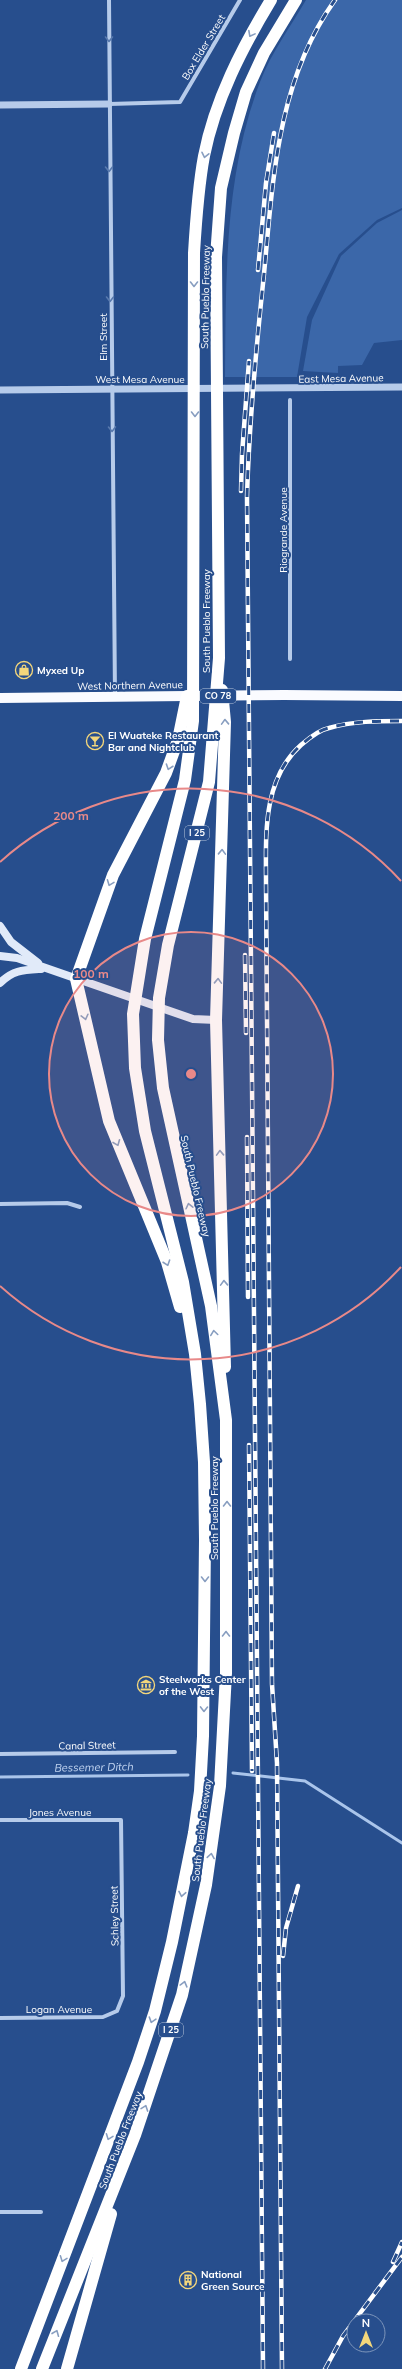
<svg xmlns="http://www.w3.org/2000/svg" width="402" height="2369" font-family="Mulish,sans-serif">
<rect width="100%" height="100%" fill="#274e8d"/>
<g fill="#3b67a9">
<path d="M 306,0 L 402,0 L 402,208 L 377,220 L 339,254 L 307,317 L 297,377 L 225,377 C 226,278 224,176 260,82 C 271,53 291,26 306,0 Z"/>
<path d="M 402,210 L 402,340 L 374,343 L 362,365 L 338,366 L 338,373 L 303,371 L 312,320 L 341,256 L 377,223 Z"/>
</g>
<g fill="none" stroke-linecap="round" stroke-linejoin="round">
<g stroke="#aac5eb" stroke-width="3">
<path d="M 233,1773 L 305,1781 L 402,1843"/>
<path d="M 0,1777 L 188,1775"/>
</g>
<g stroke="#b6cbea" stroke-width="4">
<path d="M 109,0 L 115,696"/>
<path d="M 109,104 L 180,102 L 240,0"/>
<path d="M 290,659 L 290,400"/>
<path d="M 0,1204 L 67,1203 L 80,1207"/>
<path d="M 0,1754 L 175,1752"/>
<path d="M 0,1820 L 121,1820 L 123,1996 L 117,2011 L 103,2017 L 0,2018"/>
<path d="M 0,2212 L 41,2212"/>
</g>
<g stroke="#b6cbea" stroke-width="7">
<path d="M 0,105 L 109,104"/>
<path d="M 0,390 L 402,387"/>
</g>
<g stroke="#e1eaf9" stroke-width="8">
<path d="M 0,926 L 11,942 L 38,963"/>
<path d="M 0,956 L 17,958 L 193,1019 L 216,1020"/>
<path d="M 0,983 C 13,970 23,970 41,969"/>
</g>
<path stroke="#fafbff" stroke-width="10" d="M 0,698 L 284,695 L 402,696"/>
<g stroke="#fff" stroke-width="12">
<path d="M 222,690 L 225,722 L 216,1020 L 225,1367"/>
<path d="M 180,1307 L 167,1262 L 109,1121 L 76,979 L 113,875 L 166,773 L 178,740 L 187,696"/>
<path d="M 21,2369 L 138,2062 L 155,2011 L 172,1942 L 194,1833 L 200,1791 L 203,1736 L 205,1540 L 204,1462 L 200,1404 L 195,1354 L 183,1282 L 145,1131 L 135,1068 L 133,1014 L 145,939 L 185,780 L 193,721 L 194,253 C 196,220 198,188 204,156 C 215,100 242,48 271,0"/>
<path d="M 42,2369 L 135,2135 L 182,1995 L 206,1885 L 220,1786 L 226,1673 L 226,1420 L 211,1306 L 163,1088 L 158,1040 L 159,998 L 168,945 L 209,782 L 219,658 L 216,257 L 221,188 L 234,133 L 246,92 L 264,53 L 296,0"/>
<path d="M 67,2369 L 111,2214"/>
</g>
<g stroke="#fff" stroke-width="4.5">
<g id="rail">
<path d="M 258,270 L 266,183 L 274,133"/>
<path d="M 241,491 L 242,454 L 249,361"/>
<path d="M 245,955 L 246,1033"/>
<path d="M 247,1137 L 248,1297"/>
<path d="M 249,1445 L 252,1771"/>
<path d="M 283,1956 L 286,1928 L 298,1886"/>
<path d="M 393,2262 L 402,2242"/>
<path d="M 263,2369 L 247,497 C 249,423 256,349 264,274 C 273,179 277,81 335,0"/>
<path d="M 282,2369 L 277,1763 L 272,1684 L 266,883 C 266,835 262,780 301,745 C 309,738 319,730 329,728 C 353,721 378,721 402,721"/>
<path d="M 325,2369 L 343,2336 L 402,2257"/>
</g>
</g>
<use href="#rail" stroke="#274e8d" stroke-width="3" stroke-dasharray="9" stroke-linecap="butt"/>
</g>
<defs><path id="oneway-chevron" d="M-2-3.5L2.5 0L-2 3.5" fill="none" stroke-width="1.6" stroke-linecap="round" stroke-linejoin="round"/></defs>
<g stroke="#889ec0">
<use href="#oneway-chevron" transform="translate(251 34) rotate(118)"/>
<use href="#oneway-chevron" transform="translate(205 155) rotate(102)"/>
<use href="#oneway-chevron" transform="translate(194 284) rotate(90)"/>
<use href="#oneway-chevron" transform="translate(195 414) rotate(90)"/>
<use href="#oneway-chevron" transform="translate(225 722) rotate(-92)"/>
<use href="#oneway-chevron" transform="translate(169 767) rotate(109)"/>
<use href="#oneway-chevron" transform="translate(222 852) rotate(-88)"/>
<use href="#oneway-chevron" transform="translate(110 883) rotate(111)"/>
<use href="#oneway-chevron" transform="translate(218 981) rotate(-88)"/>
<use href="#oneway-chevron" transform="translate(85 1017) rotate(76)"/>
<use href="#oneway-chevron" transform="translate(117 1143) rotate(68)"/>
<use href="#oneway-chevron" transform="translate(220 1153) rotate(-92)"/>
<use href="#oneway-chevron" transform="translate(189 1206) rotate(-103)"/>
<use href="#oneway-chevron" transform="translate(167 1263) rotate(71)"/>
<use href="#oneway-chevron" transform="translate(224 1283) rotate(-92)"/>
<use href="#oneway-chevron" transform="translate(214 1333) rotate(-98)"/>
<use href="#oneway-chevron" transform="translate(227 1504) rotate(-90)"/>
<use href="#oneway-chevron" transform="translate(205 1579) rotate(90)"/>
<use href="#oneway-chevron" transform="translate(226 1634) rotate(-90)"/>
<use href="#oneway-chevron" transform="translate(204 1709) rotate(91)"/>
<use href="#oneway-chevron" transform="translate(211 1856) rotate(-81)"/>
<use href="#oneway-chevron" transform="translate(182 1894) rotate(101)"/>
<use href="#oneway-chevron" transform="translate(184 1984) rotate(-75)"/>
<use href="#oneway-chevron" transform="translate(152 2020) rotate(108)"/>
<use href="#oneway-chevron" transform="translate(145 2108) rotate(-70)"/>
<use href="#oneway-chevron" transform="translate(109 2137) rotate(111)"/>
<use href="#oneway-chevron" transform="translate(63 2259) rotate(111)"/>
<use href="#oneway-chevron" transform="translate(56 2333) rotate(-68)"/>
</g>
<g stroke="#597aae">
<use href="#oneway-chevron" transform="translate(109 39) rotate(90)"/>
<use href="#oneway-chevron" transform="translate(109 169) rotate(89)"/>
<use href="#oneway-chevron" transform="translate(110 299) rotate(90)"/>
<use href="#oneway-chevron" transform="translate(112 429) rotate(89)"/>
</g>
<circle cx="191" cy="1074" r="142" fill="#e88989" fill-opacity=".12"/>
<g fill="none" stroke="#e88989" stroke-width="2">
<circle cx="191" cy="1074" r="142"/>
<path d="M401 1267A285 285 0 0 1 0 1286M0 862A285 285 0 0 1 401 881"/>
</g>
<defs>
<g id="shop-ring" transform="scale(0.9)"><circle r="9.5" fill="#274e8d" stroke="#f3d67b" stroke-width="1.5"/><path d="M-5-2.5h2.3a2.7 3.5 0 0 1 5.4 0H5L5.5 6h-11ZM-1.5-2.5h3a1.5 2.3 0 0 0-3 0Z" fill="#f3d67b"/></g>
<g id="bar-ring" transform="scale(0.9)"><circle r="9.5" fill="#274e8d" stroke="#f3d67b" stroke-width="1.5"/><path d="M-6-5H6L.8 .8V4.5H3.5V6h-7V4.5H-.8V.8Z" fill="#f3d67b"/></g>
<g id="museum-ring" transform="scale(0.9)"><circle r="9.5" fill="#274e8d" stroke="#f3d67b" stroke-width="1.5"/><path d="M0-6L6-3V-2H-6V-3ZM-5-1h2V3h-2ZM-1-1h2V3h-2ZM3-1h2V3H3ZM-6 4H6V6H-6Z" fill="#f3d67b"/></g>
<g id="building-ring" transform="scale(0.9)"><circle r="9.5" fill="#274e8d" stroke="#f3d67b" stroke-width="1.5"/><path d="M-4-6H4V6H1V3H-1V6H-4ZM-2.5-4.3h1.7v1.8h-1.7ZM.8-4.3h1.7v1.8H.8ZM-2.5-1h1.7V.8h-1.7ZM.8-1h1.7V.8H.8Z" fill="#f3d67b"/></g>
</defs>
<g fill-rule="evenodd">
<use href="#shop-ring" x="24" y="670"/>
<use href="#bar-ring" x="95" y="741"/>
<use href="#museum-ring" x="146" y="1685"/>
<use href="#building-ring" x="188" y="2280"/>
</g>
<g text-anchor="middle" stroke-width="4" stroke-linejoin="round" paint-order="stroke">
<g fill="#274e8d" stroke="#becadd" stroke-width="1">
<rect x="200" y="689" width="36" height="14" rx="3"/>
<rect x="185" y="826" width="24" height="14" rx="3"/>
<rect x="159" y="2023" width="24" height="14" rx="3"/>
</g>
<g font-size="9" font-weight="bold" fill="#fff">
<text x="218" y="699">CO 78</text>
<text x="197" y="836">I 25</text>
<text x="171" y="2033">I 25</text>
</g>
<g font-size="10" fill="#fff" stroke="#274e8d">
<text transform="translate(203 47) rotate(-59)" y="4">Box Elder Street</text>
<text transform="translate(205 297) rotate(-89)" y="4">South Pueblo Freeway</text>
<text transform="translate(103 337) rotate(-90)" y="4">Elm Street</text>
<text transform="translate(341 378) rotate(-1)" y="4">East Mesa Avenue</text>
<text x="140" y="383">West Mesa Avenue</text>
<text transform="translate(283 530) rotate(-90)" y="4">Riogrande Avenue</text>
<text transform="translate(206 621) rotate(-90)" y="4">South Pueblo Freeway</text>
<text transform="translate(130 685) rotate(-1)" y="4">West Northern Avenue</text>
<text transform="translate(196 1186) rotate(77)" y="4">South Pueblo Freeway</text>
<text transform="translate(214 1508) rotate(-90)" y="4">South Pueblo Freeway</text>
<text transform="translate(87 1745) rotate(-1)" y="4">Canal Street</text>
<text x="60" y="1816">Jones Avenue</text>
<text transform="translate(201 1830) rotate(-83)" y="4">South Pueblo Freeway</text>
<text transform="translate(114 1916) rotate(-91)" y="4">Schley Street</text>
<text x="59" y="2013">Logan Avenue</text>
<text transform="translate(120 2140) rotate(-69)" y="4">South Pueblo Freeway</text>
</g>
<g font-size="10" font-weight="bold" fill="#fff" stroke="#274e8d" text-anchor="start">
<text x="37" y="674">Myxed Up</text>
<text x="108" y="739">El Wuateke Restaurant<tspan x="108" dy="12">Bar and Nightclub</tspan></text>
<text x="159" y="1683">Steelworks Center<tspan x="159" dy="12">of the West</tspan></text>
<text x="201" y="2278">National<tspan x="201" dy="12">Green Source</tspan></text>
</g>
<g font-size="11" font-style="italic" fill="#c2d5f1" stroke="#274e8d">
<text transform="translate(94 1767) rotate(-1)" y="4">Bessemer Ditch</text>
</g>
</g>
<circle cx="191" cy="1074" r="6" fill="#e88989" stroke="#274e8d" stroke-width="2"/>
<g font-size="12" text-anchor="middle" font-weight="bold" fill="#e88989" stroke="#274e8d" stroke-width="4" stroke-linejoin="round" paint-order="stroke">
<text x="71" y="820">200 m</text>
<text x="91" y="978">100 m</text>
</g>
<g transform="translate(366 2333)"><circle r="19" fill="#274e8d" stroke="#7d95bb"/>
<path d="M0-3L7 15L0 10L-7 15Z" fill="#f3d67b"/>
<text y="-6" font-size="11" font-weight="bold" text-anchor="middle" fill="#ffffff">N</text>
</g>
</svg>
